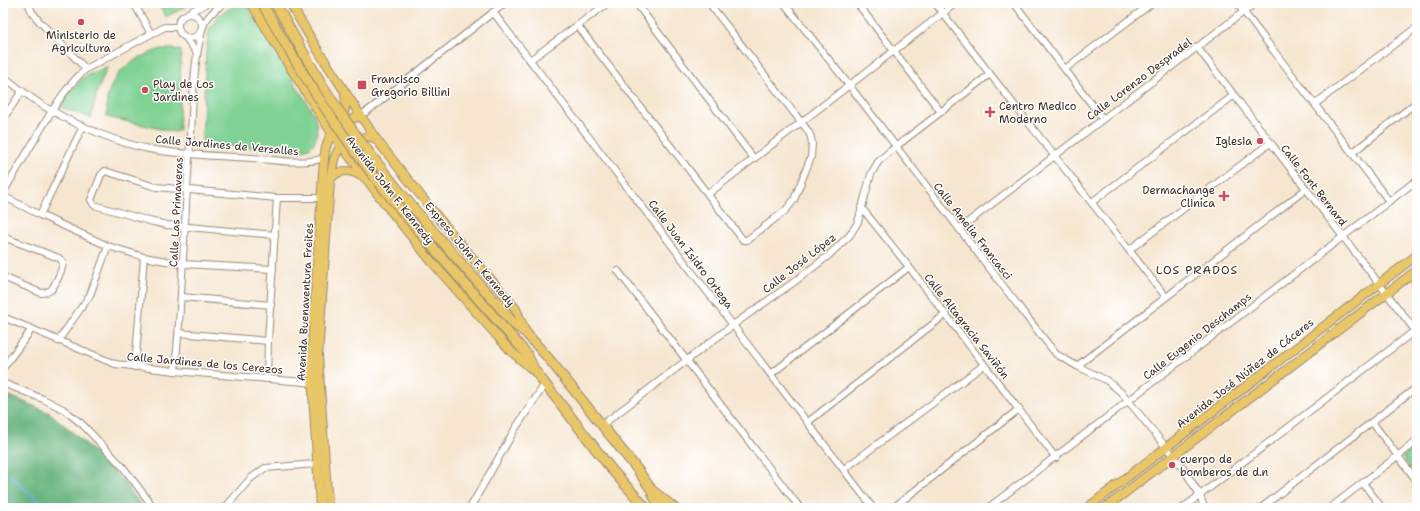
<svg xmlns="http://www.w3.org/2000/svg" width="1420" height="511" font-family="'Shantell Sans',sans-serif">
<rect width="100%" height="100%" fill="#fff"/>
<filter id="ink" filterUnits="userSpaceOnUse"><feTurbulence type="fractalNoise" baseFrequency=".025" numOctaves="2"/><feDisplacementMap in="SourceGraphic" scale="8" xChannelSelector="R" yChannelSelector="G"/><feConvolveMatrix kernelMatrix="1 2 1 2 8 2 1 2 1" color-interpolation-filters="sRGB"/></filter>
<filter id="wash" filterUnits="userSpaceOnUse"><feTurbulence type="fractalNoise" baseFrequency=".012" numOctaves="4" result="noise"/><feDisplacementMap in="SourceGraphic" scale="16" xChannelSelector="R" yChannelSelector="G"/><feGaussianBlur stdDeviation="0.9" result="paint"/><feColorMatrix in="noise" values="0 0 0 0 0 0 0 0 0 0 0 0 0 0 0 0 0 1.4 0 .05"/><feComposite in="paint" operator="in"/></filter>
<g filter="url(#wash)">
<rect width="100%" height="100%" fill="#f6e6d0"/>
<g fill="#80d294" stroke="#5e7e59">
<path d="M 157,3 L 192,3 L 166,17 Z"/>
<path d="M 238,3 L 245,3 L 314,114 C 317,124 320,140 309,148 C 306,149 302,150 299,151 L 202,144 L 206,52 L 209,29 L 219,15 Z"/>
<path d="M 161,49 L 174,49 L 181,51 L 179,130 L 175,132 L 170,131 L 107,117 C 107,111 106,104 107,98 C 108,94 110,90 111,87 C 120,65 140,56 161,49 Z"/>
<path d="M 108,66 L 97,92 L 91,118 L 62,108 L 69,93 L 84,77 Z"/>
<path d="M 1417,446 L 1417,477 L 1402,457 Z"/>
</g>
<path fill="#68b47e" stroke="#526f4e" d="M 3,393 L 50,413 L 84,442 L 122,480 L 143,508 L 3,508 Z"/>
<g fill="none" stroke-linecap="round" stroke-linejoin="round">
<path stroke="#6bb5e3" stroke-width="2" d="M 3,469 L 46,508"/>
</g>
</g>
<g filter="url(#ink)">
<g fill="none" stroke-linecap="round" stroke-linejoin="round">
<g stroke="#988877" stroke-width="8">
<g id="minor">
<path d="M 28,3 L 32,12 L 39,21 L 86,69"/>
<path d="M 134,3 L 151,34"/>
<path d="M 636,3 L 754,159"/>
<path d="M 784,3 L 849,85 L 1033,325 L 1056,354 L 1077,366 L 1106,380 L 1122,393 L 1183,468 L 1200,495 L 1204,508"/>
<path d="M 857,3 L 941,112"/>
<path d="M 935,3 L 990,74 L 1166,297"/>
<path d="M 1014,3 L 1103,119"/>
<path d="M 1237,3 L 1389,201"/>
<path d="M 493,12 L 873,508"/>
<path d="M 188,13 L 207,3"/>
<circle cx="190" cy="26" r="12"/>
<path d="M 578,26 L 743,240 L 747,240 L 785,211 L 794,200 L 811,157 L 812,144 L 811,137 L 808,131 L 709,3"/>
<path d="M 203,27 C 206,17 215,10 224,3"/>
<path d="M 186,38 L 197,53"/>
<path d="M 1197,47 L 1417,333"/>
<path d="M 530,60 L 608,3"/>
<path d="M 1065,69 L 1152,3"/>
<path d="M 3,76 C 18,88 35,102 52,111 C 79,126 118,143 149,149 C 182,155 217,156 252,158 C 272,160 305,165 324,158"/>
<path d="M 1315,104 L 1417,27"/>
<path d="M 361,115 L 369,110 L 505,3"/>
<path d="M 3,119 L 22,91"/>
<path d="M 1352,153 L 1417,102"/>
<path d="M 3,193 C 15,173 26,154 38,134 C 52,111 65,87 86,69 L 151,34 L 165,27 L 178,27"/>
<path d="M 708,194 L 956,3"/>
<path d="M 3,196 L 40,215 L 108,246 L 144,257 L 183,264 L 273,269"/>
<path d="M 1092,202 L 1233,96"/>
<path d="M 861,207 L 909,267 L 1056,458"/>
<path d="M 40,215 L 83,126"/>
<path d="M 959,229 L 1255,3"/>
<path d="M 275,235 L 167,225 L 153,222 L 94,205 L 91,200 L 101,175 L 105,171 L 156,187 L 277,198 L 321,198"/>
<path d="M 3,237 L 59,258 L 63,262 C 63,269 55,285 51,290 C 48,292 45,293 41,293 L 3,277"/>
<path d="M 1129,250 L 1270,143"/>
<path d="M 618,271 L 800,508"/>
<path d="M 181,297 L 271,305"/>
<path d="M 3,317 L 115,364 L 175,371 L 315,383"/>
<path d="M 179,333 L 268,341"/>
<path d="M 58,341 L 90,295 L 108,246"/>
<path d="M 1077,366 L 1306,189"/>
<path d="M 135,367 L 144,257"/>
<path d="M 3,368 L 32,329"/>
<path d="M 175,371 C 183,292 184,213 191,134 C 193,100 193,65 202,31"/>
<path d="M 771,374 L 909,267"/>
<path d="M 267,379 L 268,341 L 277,198"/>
<path d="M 3,383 L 43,399 L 63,409 L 82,424 L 123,467 L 154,508"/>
<path d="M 808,422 L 946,314"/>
<path d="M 1372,422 L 1417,481"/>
<path d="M 602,425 L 733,325 L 794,282 L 828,256 L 850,235 L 858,222 L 871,174 L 878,162 L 889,152 L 990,74"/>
<path d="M 844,469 L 984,365"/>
<path d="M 1363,483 L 1382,508"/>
<path d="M 225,508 L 250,479 L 265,468 L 316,464"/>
<path d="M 470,508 L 515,429 L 545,384"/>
<path d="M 893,508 L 1019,409"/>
<path d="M 988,508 L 1417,180"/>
<path d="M 1183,508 L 1417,329"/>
<path d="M 1261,508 L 1417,387"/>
<path d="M 1330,508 L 1417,441"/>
</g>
</g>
<g stroke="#988877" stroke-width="10">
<g id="major">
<path d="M 251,3 L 283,56 L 332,133 L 386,205 L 432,262 L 499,338 L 513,353 L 534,371"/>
<path d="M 290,3 L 319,52 L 376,139 L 436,215 L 516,309 L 526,333"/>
<path d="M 327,118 C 345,125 347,106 345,94"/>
<path d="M 351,153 C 353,140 364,133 376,139"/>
<path d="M 330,180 C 339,167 352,170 363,177"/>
<path d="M 651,489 L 675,508"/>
<path d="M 320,508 L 311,361 L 324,158 C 328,129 336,126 361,115"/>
<path d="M 328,508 L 318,355 L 330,181 L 334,159 L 342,142"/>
<path d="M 1087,508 L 1417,255"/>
<path d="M 1105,508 L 1417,270"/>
</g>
</g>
<g stroke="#988877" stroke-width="11">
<g id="highway">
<path d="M 496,303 L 515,325 L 526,333 L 549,359 L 637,469 L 651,489 L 654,497 L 662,508"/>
<path d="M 489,311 L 527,354 L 535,371 L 612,470 L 646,508"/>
</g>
</g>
<use href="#minor" stroke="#fff" stroke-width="6"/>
<use href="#major" stroke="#e9c769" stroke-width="8"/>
<use href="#highway" stroke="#e9c769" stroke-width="9"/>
<g stroke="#988877" stroke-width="11" stroke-linecap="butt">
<g id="highway-bridge">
<path d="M 262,3 C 285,44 309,85 336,124 C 381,191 436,251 489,311"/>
<path d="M 275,3 C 295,37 313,72 335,105 C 382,175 440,239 496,303"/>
</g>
</g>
<use href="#highway-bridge" stroke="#e9c769" stroke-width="9"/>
</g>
</g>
<g fill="#d1495b" stroke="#fff" stroke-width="1.5">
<circle cx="81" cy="22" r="4"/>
<rect x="357" y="80" width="10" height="10" rx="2"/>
<circle cx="145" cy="90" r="4"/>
<path d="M988 106h4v4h4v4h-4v4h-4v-4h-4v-4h4z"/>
<circle cx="1260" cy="141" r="4"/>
<path d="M1222 190h4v4h4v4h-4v4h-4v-4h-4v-4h4z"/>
<circle cx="1172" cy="465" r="4"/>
</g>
<g text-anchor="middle" stroke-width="3" stroke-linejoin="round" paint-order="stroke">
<g font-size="11" fill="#3b2a1e" stroke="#fff" text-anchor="start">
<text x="81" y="39" text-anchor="middle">Ministerio de<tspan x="81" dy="13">Agricultura</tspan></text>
<text x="371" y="83">Francisco<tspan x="371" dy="13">Gregorio Billini</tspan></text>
<text x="153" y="88">Play de Los<tspan x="153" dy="13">Jardines</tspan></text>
<text x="999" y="110">Centro Medico<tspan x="999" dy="13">Moderno</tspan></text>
<text x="1252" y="145" text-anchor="end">Iglesia</text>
<text x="1215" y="194" text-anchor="end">Dermachange<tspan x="1215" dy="13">Clinica</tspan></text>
<text x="1180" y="463">cuerpo de<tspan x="1180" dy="13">bomberos de d.n</tspan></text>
</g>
<g font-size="11" fill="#3b2a1e" stroke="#fff">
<text transform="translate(1139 79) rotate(-37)" y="4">Calle Lorenzo Despradel</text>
<text transform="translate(227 145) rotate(5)" y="4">Calle Jardines de Versalles</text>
<text transform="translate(1314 185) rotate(52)" y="4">Calle Font Bernard</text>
<text transform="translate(390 190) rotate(52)" y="4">Avenida John F. Kennedy</text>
<text transform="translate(176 212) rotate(-87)" y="4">Calle Las Primaveras</text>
<text transform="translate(973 231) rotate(52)" y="4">Calle Amelia Francasci</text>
<text transform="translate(470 254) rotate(50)" y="4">Expreso John F. Kennedy</text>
<text transform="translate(691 254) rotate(53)" y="4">Calle Juan Isidro Ortega</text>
<text transform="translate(799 263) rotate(-38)" y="4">Calle José López</text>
<text transform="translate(305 302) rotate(-87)" y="4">Avenida Buenaventura Freites</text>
<text transform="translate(967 326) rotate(52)" y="4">Calle Altagracia Saviñón</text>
<text transform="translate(1197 336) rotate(-38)" y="4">Calle Eugenio Deschamps</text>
<text transform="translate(205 363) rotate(5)" y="4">Calle Jardines de los Cerezos</text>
<text transform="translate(1245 373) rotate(-38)" y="4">Avenida José Núñez de Cáceres</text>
</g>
<g font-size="12" letter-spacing="1" fill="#3b2a1e" stroke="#fff">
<text x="1197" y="274">LOS PRADOS</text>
</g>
</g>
<rect width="1420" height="511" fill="none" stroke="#fff" stroke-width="16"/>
</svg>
